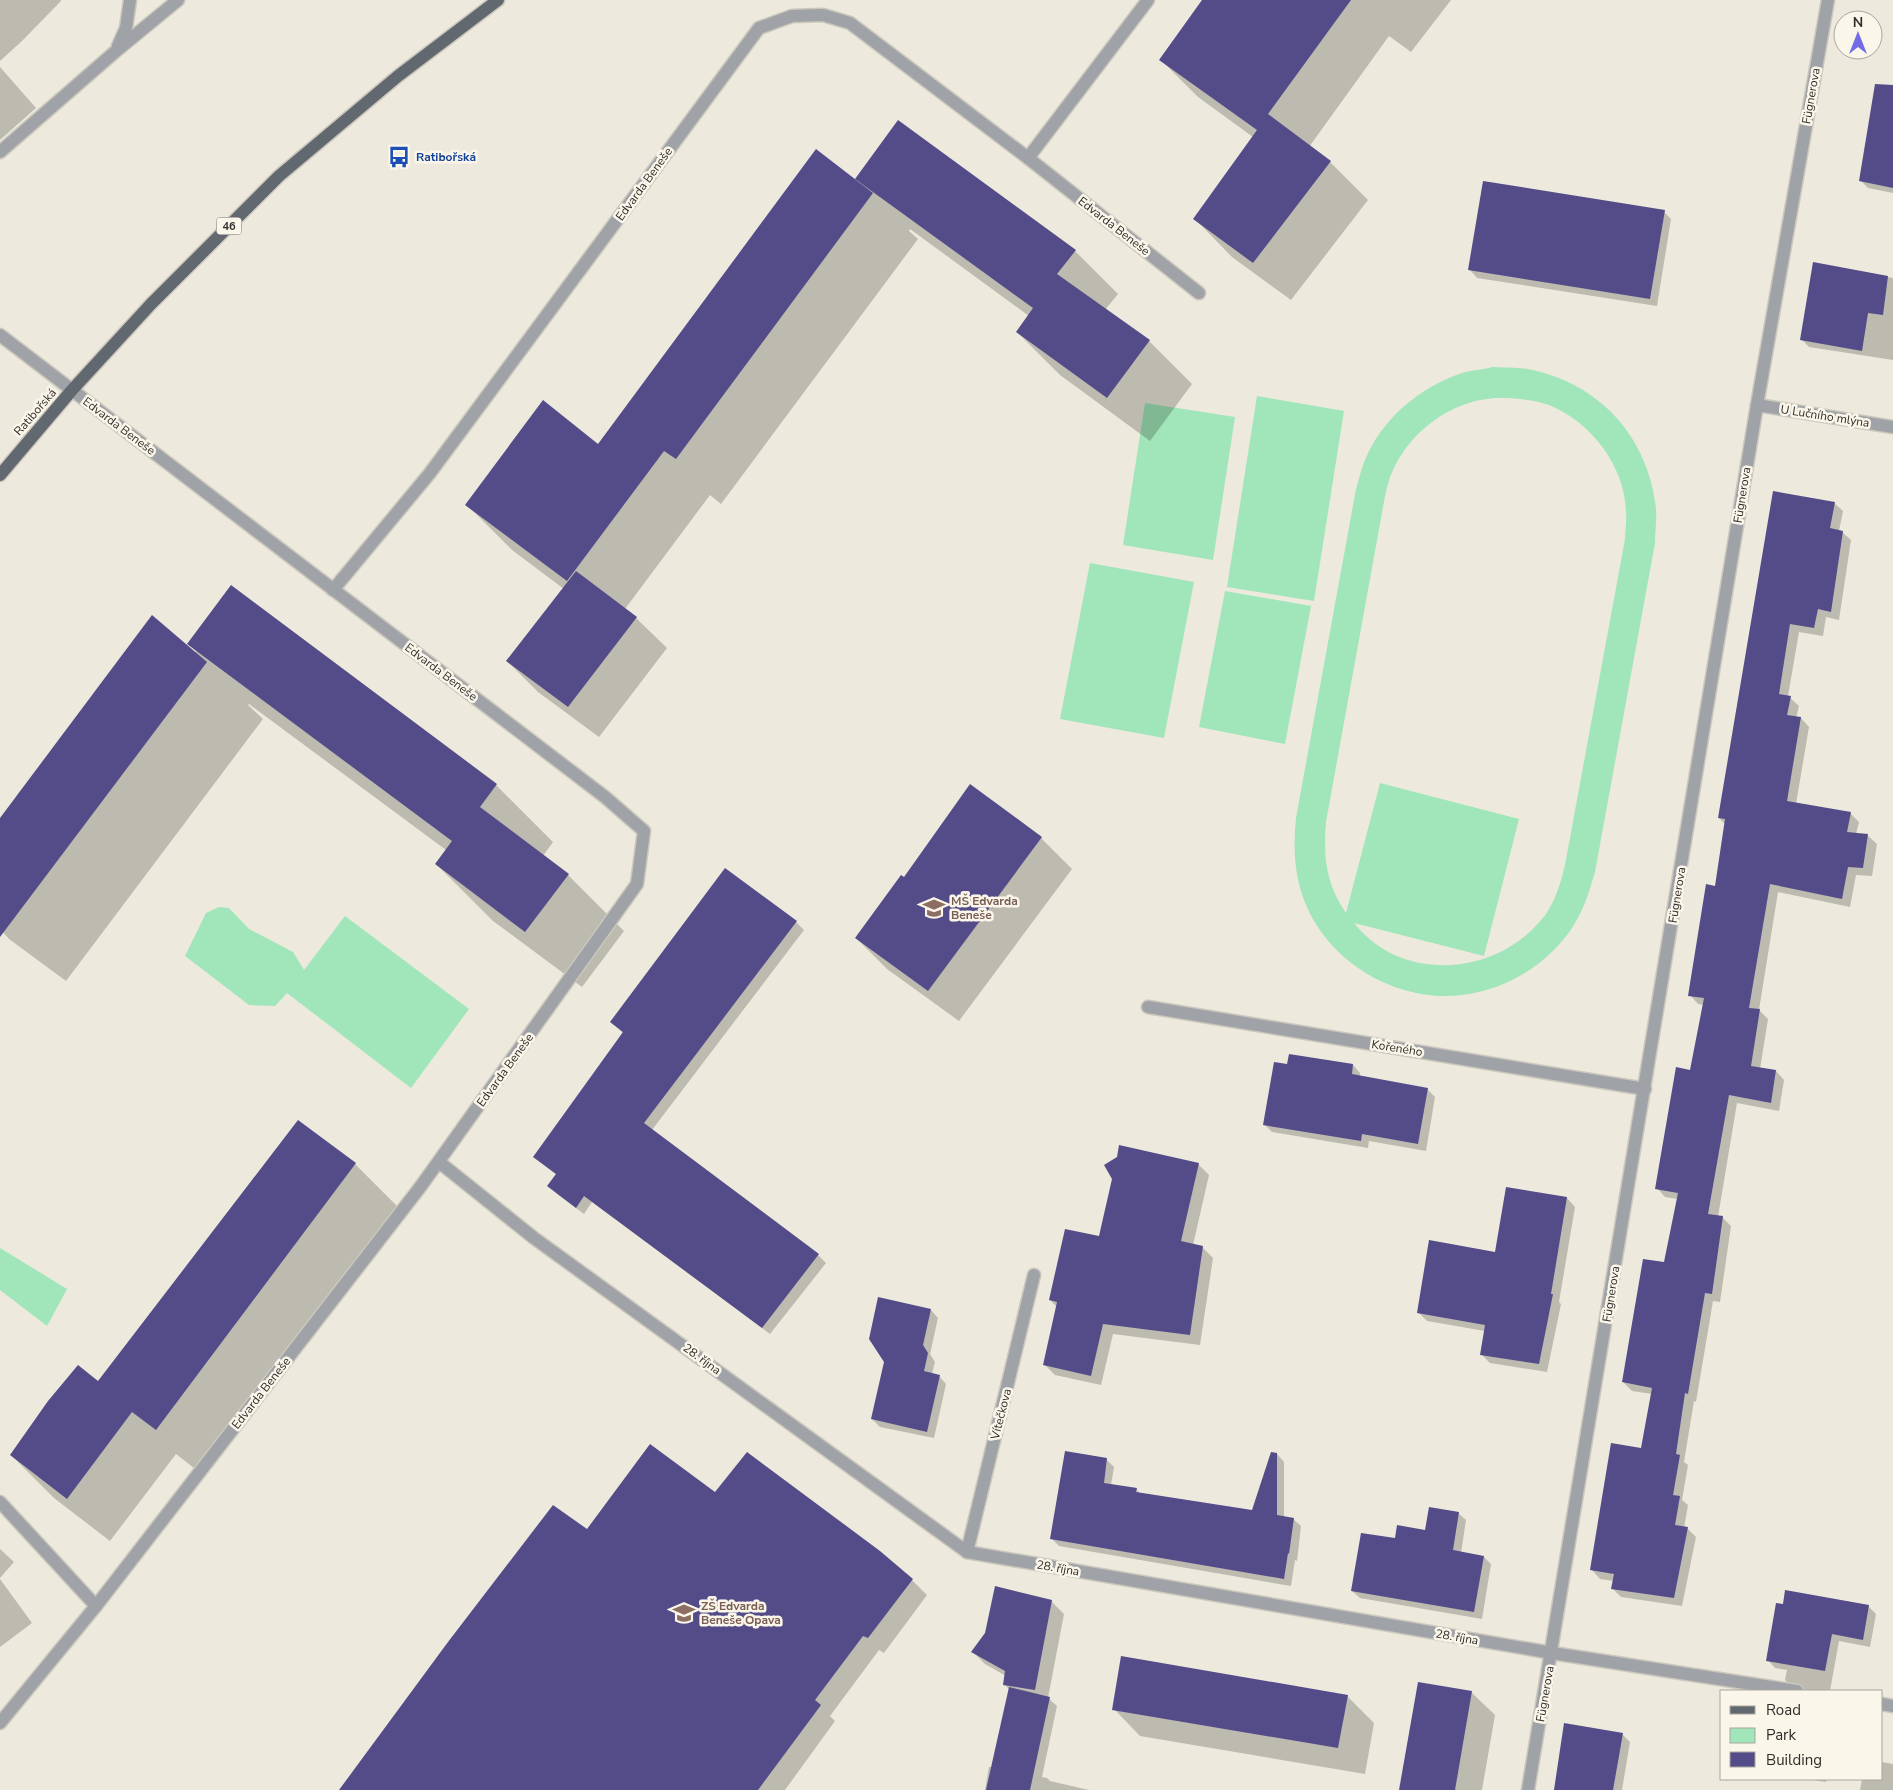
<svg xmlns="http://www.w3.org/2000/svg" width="1893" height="1790" font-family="'Nunito Sans',sans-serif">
<rect width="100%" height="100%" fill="#ede9dd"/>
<g fill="#a0e6ba" fill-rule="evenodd">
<path d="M 1493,367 C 1504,368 1517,367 1528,369 C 1599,383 1648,436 1656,508 C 1657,519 1655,532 1655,543 L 1595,872 C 1589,892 1583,913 1570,931 C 1545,966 1505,990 1462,995 C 1400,1003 1332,965 1307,907 C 1294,878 1293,848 1296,818 L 1356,489 C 1359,479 1361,469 1365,460 C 1382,419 1418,389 1459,374 C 1470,370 1482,370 1493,367 ZM 1495,398 C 1513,398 1532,399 1549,405 C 1591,422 1625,466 1626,512 C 1627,521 1625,530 1625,539 L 1565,865 C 1561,882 1556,899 1546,914 C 1500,976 1403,985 1354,923 L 1484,956 L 1519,819 L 1380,783 L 1346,913 C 1326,884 1323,857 1326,822 L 1385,496 C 1387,488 1389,478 1393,470 C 1407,439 1436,413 1469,403 C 1477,400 1487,399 1495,398 Z"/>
<path d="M 1257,396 L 1344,411 L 1314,601 L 1227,587 Z"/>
<path d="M 1145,403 L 1235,417 L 1213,560 L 1123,545 Z"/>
<path d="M 1090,563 L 1194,582 L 1164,738 L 1060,719 Z"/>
<path d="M 1225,591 L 1311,606 L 1285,744 L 1199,727 Z"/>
<path d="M 219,907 L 229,908 L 249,929 L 293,952 L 304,970 L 345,916 L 469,1009 L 411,1088 L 287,993 L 275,1006 L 249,1005 L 185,956 L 206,913 Z"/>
<path d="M 0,1248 L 67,1289 L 47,1326 L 0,1290 Z"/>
</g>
<g fill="#0003">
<path d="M 0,0 L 61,0 L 61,1 L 22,41 L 0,61 Z"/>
<path d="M 1204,0 L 1451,0 L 1411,52 L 1389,36 L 1309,147 L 1330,162 L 1368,200 L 1291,300 L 1232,257 L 1195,219 L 1253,137 L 1198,97 L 1160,59 Z"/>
<path d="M 0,67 L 36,108 L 0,140 Z"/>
<path d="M 1893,132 L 1893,193 L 1868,188 L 1860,180 Z"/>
<path d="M 861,183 L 1075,251 L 1118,294 L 1105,310 L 1149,341 L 1192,384 L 1150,441 L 1060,375 L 1017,332 L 1029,316 L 910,229 L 909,231 L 918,239 L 721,504 L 710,495 L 625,609 L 636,618 L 667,648 L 599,737 L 538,692 L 507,661 L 564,589 L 512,550 L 467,505 L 598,445 Z"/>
<path d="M 1664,212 L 1671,219 L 1657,306 L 1477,278 L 1470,270 Z"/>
<path d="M 1814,264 L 1893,278 L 1893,360 L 1809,347 L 1801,339 Z"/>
<path d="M 1834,503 L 1843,511 L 1839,531 L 1842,532 L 1851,540 L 1839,620 L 1826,617 L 1823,636 L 1799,632 L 1788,696 L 1799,706 L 1796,718 L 1801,718 L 1809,727 L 1796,804 L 1850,813 L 1859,822 L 1856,834 L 1868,836 L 1877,844 L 1872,876 L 1856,875 L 1850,907 L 1778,892 L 1759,1010 L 1768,1019 L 1760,1069 L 1776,1071 L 1784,1080 L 1779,1111 L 1737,1103 L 1718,1217 L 1722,1217 L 1731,1226 L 1720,1302 L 1713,1301 L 1696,1402 L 1694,1401 L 1684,1462 L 1688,1465 L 1682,1500 L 1688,1505 L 1684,1528 L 1687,1528 L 1696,1537 L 1682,1606 L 1621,1597 L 1612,1588 L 1614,1581 L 1600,1579 L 1592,1570 L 1642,1449 L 1652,1394 L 1632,1391 L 1623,1382 L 1665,1264 L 1678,1199 L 1665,1197 L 1657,1188 L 1691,1071 L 1704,1005 L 1698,1004 L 1690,995 L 1716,887 L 1726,825 L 1719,818 Z"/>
<path d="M 231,587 L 496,785 L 553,842 L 543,856 L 568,875 L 624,931 L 582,987 L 493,921 L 436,864 L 446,850 L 249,704 L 248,705 L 263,719 L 66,981 L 9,939 L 0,929 L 0,819 L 195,653 L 196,651 L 189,644 Z"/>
<path d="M 970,786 L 1041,838 L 1072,869 L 959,1021 L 887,969 L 856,938 L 905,879 Z"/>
<path d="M 725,869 L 796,922 L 804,930 L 652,1130 L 818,1255 L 826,1263 L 770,1334 L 592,1202 L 584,1214 L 556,1193 L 557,1175 L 534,1157 L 624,1034 L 611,1022 Z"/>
<path d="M 1353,1065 L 1360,1073 L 1360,1076 L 1427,1089 L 1435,1097 L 1426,1151 L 1369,1141 L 1368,1148 L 1272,1132 L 1264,1124 L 1288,1066 Z"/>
<path d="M 298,1121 L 355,1164 L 398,1207 L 199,1472 L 176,1454 L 110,1541 L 54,1498 L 11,1455 L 98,1383 Z"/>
<path d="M 1198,1164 L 1209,1175 L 1193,1245 L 1202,1247 L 1213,1258 L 1200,1345 L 1113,1334 L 1101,1385 L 1055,1375 L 1044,1364 L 1057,1307 L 1050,1300 L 1100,1238 Z"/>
<path d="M 1567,1198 L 1575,1207 L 1559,1302 L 1561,1304 L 1547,1372 L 1490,1363 L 1481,1354 L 1485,1331 L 1427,1321 L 1418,1312 Z"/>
<path d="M 931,1310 L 938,1318 L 930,1354 L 935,1362 L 932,1374 L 939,1376 L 946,1384 L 934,1438 L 880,1427 L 872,1419 L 885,1362 Z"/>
<path d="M 1066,1452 L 1107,1460 L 1114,1467 L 1111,1485 L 1136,1489 L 1141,1494 L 1253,1512 L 1277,1454 L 1284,1462 L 1284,1517 L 1293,1519 L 1301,1526 L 1297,1561 L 1295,1560 L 1291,1586 L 1059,1546 L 1052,1539 Z"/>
<path d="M 715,1494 L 912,1580 L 927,1595 L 884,1653 L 879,1650 L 830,1716 L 835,1721 L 785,1790 L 341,1790 L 587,1531 Z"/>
<path d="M 1458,1513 L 1466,1520 L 1461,1553 L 1484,1557 L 1491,1564 L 1482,1619 L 1360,1598 L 1352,1591 L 1396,1539 L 1426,1531 Z"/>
<path d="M 0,1549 L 14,1562 L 0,1578 Z"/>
<path d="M 0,1579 L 32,1623 L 0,1647 Z"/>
<path d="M 1051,1601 L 1064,1614 L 1048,1698 L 1057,1706 L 1042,1777 L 1047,1778 L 1050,1781 L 1089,1790 L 985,1790 L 989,1767 L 992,1767 L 1010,1690 L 1004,1684 L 1006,1676 L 985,1664 L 973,1652 Z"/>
<path d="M 1868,1606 L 1876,1614 L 1870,1647 L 1839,1641 L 1830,1691 L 1806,1691 L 1793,1688 L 1785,1680 L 1787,1670 L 1775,1668 L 1768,1660 Z"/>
<path d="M 1471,1692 L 1495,1715 L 1482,1790 L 1401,1790 Z"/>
<path d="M 1347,1696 L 1374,1723 L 1365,1774 L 1140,1736 L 1114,1709 Z"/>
<path d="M 1623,1735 L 1630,1742 L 1622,1790 L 1555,1790 Z"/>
<path d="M 1882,1762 L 1893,1764 L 1893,1790 L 1860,1790 L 1862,1779 L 1882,1779 Z"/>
<path d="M 1806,1779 L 1826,1779 L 1826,1782 Z"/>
</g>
<g fill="#534c89">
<path d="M 1202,0 L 1351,0 L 1268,114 L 1331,161 L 1253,263 L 1193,219 L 1257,130 L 1159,60 Z"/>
<path d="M 1875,84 L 1893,85 L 1893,188 L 1859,181 Z"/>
<path d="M 898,120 L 1076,250 L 1057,274 L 1150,340 L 1107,398 L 1016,332 L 1033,308 L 855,179 Z"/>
<path d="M 816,149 L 873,193 L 676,459 L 664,451 L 567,581 L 465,505 L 543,400 L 598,444 Z"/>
<path d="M 1483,181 L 1665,210 L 1650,299 L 1468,270 Z"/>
<path d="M 1813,262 L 1888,276 L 1883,315 L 1868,313 L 1862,351 L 1800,340 Z"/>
<path d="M 1773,491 L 1835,502 L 1830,528 L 1843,531 L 1831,612 L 1818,609 L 1814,628 L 1790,624 L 1779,694 L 1791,696 L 1787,715 L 1801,717 L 1787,801 L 1851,812 L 1847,832 L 1868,834 L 1863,868 L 1848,867 L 1842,899 L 1770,884 L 1749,1008 L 1760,1009 L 1751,1066 L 1776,1070 L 1771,1103 L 1729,1095 L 1708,1214 L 1723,1216 L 1712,1294 L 1705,1293 L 1688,1394 L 1685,1393 L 1676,1454 L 1680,1455 L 1673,1495 L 1680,1496 L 1675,1525 L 1688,1527 L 1674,1598 L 1611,1589 L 1614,1574 L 1590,1570 L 1611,1443 L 1641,1448 L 1652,1388 L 1622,1382 L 1643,1259 L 1664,1262 L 1678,1193 L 1655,1189 L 1676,1067 L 1690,1070 L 1704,998 L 1688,996 L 1706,884 L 1715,886 L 1725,819 L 1718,818 Z"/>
<path d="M 576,571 L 637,617 L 568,707 L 506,661 Z"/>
<path d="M 231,585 L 497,784 L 480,807 L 569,874 L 525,932 L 435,864 L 452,841 L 187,644 Z"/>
<path d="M 152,615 L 207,662 L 0,937 L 0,818 Z"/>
<path d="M 970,784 L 1042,837 L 928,991 L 855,938 L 901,875 L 904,877 Z"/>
<path d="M 725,868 L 797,921 L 644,1123 L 819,1254 L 762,1328 L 584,1196 L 576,1208 L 547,1186 L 556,1174 L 533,1157 L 623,1032 L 610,1022 Z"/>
<path d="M 1289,1054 L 1353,1064 L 1352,1074 L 1428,1088 L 1418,1144 L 1362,1134 L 1361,1141 L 1263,1125 L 1274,1062 L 1287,1064 Z"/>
<path d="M 298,1120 L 356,1163 L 156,1430 L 132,1412 L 67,1499 L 10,1455 L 48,1401 L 78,1365 L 98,1381 Z"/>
<path d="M 1119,1145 L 1199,1163 L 1181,1241 L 1203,1246 L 1190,1335 L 1103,1324 L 1091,1376 L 1043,1365 L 1057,1302 L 1049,1300 L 1065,1229 L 1099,1236 L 1112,1179 L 1104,1165 L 1117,1157 Z"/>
<path d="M 1506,1187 L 1567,1197 L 1551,1294 L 1553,1294 L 1539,1364 L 1480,1355 L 1485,1325 L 1417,1313 L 1429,1240 L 1495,1252 Z"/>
<path d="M 878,1297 L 931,1309 L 923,1345 L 928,1353 L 924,1371 L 940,1375 L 927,1432 L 871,1419 L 884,1362 L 869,1339 Z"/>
<path d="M 650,1444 L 715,1492 L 747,1452 L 880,1551 L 913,1579 L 868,1638 L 863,1636 L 815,1700 L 821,1705 L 758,1790 L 339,1790 L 448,1642 L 553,1505 L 587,1529 Z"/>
<path d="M 1065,1451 L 1107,1458 L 1104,1483 L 1137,1488 L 1136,1492 L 1252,1510 L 1271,1452 L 1277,1453 L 1277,1515 L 1294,1518 L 1289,1554 L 1288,1553 L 1284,1579 L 1050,1539 Z"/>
<path d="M 1429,1507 L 1459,1512 L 1453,1550 L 1484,1556 L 1474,1612 L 1351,1591 L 1361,1533 L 1395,1538 L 1397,1525 L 1425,1530 Z"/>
<path d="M 995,1586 L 1052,1600 L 1035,1690 L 1003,1685 L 1005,1671 L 971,1652 L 985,1633 Z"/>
<path d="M 1785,1590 L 1869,1605 L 1863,1640 L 1832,1634 L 1825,1671 L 1766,1661 L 1776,1603 L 1783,1604 Z"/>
<path d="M 1121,1656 L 1348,1695 L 1338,1748 L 1112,1710 Z"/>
<path d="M 1418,1682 L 1472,1691 L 1455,1790 L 1399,1790 Z"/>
<path d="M 1009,1687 L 1050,1697 L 1030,1790 L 986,1790 Z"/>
<path d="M 1564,1723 L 1623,1733 L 1613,1790 L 1554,1790 Z"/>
</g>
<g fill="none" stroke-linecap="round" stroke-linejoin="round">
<g stroke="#cbc7bd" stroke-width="15">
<path id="service" d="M 0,1502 L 96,1606"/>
</g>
<g stroke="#cbc7bd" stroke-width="15">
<g id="minor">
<path d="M 118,46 L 126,28 L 130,0"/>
<path d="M 0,152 L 116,51 L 178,0"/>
<path d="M 1028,158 L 1148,0"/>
<path d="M 0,335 L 605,797 L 644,831 L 637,884 L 421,1186 L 96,1606 L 0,1723"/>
<path d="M 1757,405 L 1893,427"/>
<path d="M 333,590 L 430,473 L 759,28 L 792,16 L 823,15 L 850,23 L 1028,158 L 1199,293"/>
<path d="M 1148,1007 L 1645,1089"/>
<path d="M 439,1162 L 534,1238 L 967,1552 L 1552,1653 L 1797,1691"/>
<path d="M 967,1552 L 1034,1275"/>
<path d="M 1882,1704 L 1893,1706"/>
<path d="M 1528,1790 L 1757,405 L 1828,0"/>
</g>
</g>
<g stroke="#cbc7bd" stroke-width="15">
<path id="primary" d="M 0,475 L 72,390 L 151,304 L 279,176 L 398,76 L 498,0"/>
</g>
<use href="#service" stroke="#9fa2a7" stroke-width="12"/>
<use href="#minor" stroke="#9fa2a7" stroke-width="12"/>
<use href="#primary" stroke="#62686f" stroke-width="12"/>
</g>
<defs>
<g id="bus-bare" transform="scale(1.725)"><path d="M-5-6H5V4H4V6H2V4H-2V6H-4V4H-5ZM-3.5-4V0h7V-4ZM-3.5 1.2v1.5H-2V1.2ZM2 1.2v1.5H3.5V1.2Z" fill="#1a4fb4" stroke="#fbf6ea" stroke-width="2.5" paint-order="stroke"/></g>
<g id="school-bare" transform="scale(1.725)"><path d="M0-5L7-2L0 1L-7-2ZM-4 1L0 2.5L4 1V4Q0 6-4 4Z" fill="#8d6e63" stroke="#fbf6ea" stroke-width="2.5" paint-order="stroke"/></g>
</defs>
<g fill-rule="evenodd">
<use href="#bus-bare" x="399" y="157"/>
<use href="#school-bare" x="934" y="908"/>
<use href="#school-bare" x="684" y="1613"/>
</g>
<g text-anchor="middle" stroke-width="5" stroke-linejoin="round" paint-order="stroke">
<rect fill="#fbf6ea" stroke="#6c6963" stroke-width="1" x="216.5" y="217.5" width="25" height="17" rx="4"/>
<g font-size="11" font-weight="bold" fill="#2f2d29">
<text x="229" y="230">46</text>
</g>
<g font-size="12" fill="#2f2d29" stroke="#fbf6ea">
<text transform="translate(1811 96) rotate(-80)" y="4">Fügnerova</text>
<text transform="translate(644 184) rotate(-54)" y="4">Edvarda Beneše</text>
<text transform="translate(1114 226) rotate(38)" y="4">Edvarda Beneše</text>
<text transform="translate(35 412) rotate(-49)" y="4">Ratibořská</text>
<text transform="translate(1825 416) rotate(9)" y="4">U Lučního mlýna</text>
<text transform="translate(119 426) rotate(37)" y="4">Edvarda Beneše</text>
<text transform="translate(1742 495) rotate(-81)" y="4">Fügnerova</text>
<text transform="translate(441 672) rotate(37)" y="4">Edvarda Beneše</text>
<text transform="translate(1677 895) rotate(-81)" y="4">Fügnerova</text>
<text transform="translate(1397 1048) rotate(9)" y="4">Kořeného</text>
<text transform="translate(505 1070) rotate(-54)" y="4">Edvarda Beneše</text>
<text transform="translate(1611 1294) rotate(-81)" y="4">Fügnerova</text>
<text transform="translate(702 1359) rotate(36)" y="4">28. října</text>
<text transform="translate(261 1393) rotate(-52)" y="4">Edvarda Beneše</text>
<text transform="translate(1001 1414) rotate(-76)" y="4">Vítečkova</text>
<text transform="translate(1058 1568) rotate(10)" y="4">28. října</text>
<text transform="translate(1457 1637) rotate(10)" y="4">28. října</text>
<text transform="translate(1545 1694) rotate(-80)" y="4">Fügnerova</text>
</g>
<g font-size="12" font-weight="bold" fill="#164399" stroke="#fbf6ea" text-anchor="start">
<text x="416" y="161">Ratibořská</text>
</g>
<g font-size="12" font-weight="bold" fill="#785e54" stroke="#fbf6ea" text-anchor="start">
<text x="951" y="905">MŠ Edvarda<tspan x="951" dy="14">Beneše</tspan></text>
<text x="701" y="1610">ZŠ Edvarda<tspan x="701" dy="14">Beneše Opava</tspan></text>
</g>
</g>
<rect x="1720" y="1690" width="162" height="90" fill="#fbf6ea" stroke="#a9a69d"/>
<rect x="1730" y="1706" width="25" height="8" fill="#62686f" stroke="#a9a69d"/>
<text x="1766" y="1715" font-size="15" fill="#2f2d29">Road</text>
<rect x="1730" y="1728" width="25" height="15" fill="#a0e6ba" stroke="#a9a69d"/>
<text x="1766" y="1740" font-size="15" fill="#2f2d29">Park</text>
<rect x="1730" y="1752" width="25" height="15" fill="#534c89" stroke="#a9a69d"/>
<text x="1766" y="1765" font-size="15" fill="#2f2d29">Building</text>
<g transform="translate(1858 35)"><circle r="24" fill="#fbf6ea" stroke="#a9a69d"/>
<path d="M0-4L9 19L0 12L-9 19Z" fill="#716be5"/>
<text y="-8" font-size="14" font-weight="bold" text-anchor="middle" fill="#2f2d29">N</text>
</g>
</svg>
